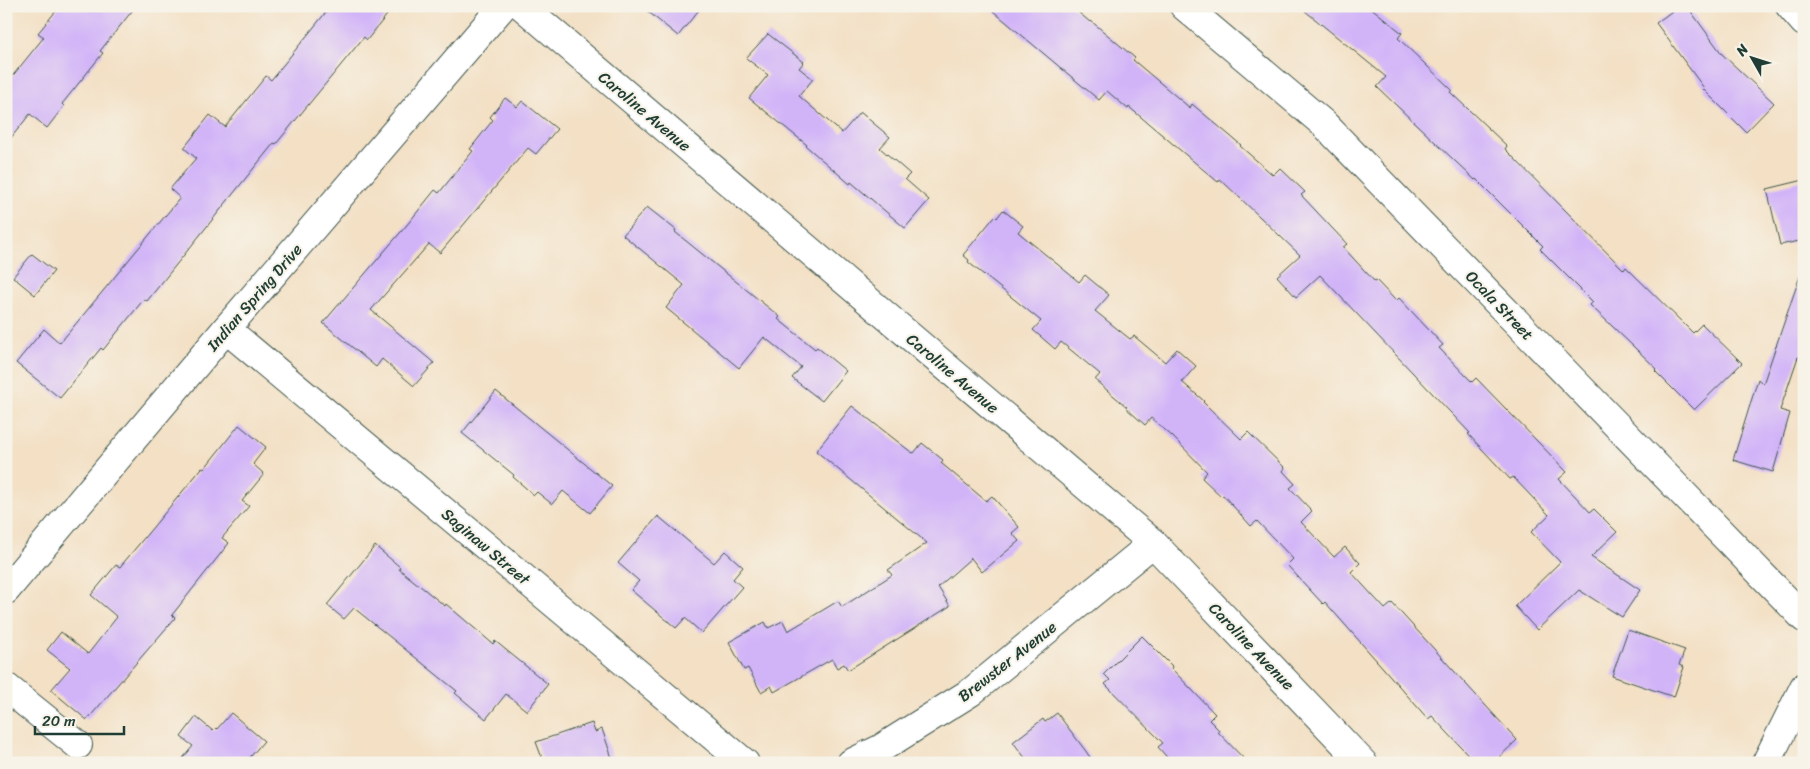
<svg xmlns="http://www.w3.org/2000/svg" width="1810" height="769" font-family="Sriracha,sans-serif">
<rect width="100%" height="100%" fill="#f7f3e8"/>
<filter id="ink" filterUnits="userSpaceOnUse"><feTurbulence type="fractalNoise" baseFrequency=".02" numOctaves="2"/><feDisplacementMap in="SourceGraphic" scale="10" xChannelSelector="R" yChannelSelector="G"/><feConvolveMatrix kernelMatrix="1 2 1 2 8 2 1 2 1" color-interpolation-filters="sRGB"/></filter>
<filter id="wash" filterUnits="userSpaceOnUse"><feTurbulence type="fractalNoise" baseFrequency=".0096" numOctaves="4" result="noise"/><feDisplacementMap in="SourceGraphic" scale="20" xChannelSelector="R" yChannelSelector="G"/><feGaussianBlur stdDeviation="1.12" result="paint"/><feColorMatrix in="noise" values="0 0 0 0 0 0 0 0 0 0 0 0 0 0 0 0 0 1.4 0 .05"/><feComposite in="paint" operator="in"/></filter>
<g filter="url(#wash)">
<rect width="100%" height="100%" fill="#f3e0c5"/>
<g id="blocks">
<g fill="#d1b4f8">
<path d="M 60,6 L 136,6 L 100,51 L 103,53 L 62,104 L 64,106 L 47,128 L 30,114 L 6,144 L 6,84 L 44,37 L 38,33 Z"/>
<path d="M 331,6 L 394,6 L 367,40 L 364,37 L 276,144 L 274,143 L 147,301 L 144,299 L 103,350 L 101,348 L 60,398 L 16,363 L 44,329 L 60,343 L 180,198 L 170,189 L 196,158 L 184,148 L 210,115 L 225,127 L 266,76 L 271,80 Z"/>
<path d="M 641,6 L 702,6 L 678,36 Z"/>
<path d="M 987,6 L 1071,6 L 1090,22 L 1091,21 L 1135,58 L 1133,60 L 1190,108 L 1192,104 L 1241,145 L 1240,146 L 1273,175 L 1280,168 L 1305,192 L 1301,195 L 1347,244 L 1343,247 L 1374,281 L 1376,280 L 1396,301 L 1399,298 L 1443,345 L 1439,348 L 1472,382 L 1476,378 L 1567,472 L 1559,479 L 1590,512 L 1594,509 L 1617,532 L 1591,557 L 1640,590 L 1622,617 L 1579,590 L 1537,630 L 1515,606 L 1560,562 L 1531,532 L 1549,515 L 1513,477 L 1510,479 L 1468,434 L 1470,433 L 1432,393 L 1320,275 L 1296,297 L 1277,276 L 1300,255 L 1220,179 L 1218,182 L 1129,107 L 1128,109 L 1107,91 L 1099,100 Z"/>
<path d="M 1299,6 L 1369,6 L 1402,33 L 1398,38 L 1452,90 L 1450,92 L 1507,146 L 1505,149 L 1624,270 L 1626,267 L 1693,333 L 1702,324 L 1742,363 L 1694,410 L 1655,371 L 1657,369 L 1590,305 L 1593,302 L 1540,249 L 1543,246 L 1476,179 L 1475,180 L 1377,87 L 1386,77 Z"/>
<path d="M 1679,6 L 1687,6 L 1722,54 L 1774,103 L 1746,132 L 1703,89 L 1704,88 L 1656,23 Z"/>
<path d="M 768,34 L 804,62 L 799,68 L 813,79 L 799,96 L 842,133 L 860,112 L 890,137 L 880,148 L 910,174 L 905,179 L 929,200 L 905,228 L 851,182 L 850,184 L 806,146 L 807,145 L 749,98 L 768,75 L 746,58 Z"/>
<path d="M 505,98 L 517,107 L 522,101 L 557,129 L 536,154 L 528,148 L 440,253 L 429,244 L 371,310 L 434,363 L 414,386 L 382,359 L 376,367 L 323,323 L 406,226 L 435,190 L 439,193 L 473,151 L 470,149 L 493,120 L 490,117 Z"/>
<path d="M 1804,180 L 1804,240 L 1780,245 L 1767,189 Z"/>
<path d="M 647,207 L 676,230 L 675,232 L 780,317 L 778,319 L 815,349 L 817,347 L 846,371 L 822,401 L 792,378 L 801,367 L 764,337 L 739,368 L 666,308 L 684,285 L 623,235 Z"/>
<path d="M 1003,210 L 1023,226 L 1018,232 L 1079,282 L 1085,275 L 1109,295 L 1095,311 L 1130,339 L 1134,336 L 1165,362 L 1177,349 L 1196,366 L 1182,382 L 1204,401 L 1203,402 L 1241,439 L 1248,432 L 1285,468 L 1283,471 L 1295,484 L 1290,488 L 1312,511 L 1301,522 L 1334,557 L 1345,547 L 1360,563 L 1351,572 L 1385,609 L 1392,603 L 1517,740 L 1493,763 L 1476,763 L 1432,716 L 1428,719 L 1325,602 L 1323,604 L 1287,565 L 1293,559 L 1257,521 L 1251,526 L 1223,495 L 1222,497 L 1202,478 L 1207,472 L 1172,436 L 1151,418 L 1145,425 L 1126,408 L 1127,407 L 1095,380 L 1100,374 L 1061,342 L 1055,349 L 1033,330 L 1041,321 L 968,262 L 969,260 L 963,255 L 995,216 L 997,218 Z"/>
<path d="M 32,254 L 54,271 L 35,295 L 13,277 Z"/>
<path d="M 1800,276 L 1804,277 L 1804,359 L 1798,357 L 1780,410 L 1790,413 L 1773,472 L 1733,460 L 1758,379 L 1763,384 Z"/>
<path d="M 496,391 L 612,486 L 590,513 L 563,491 L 552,504 L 537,492 L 534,495 L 513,477 L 514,475 L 462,433 Z"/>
<path d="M 852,406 L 911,452 L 914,453 L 922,443 L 943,460 L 941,463 L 986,501 L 992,496 L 1019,527 L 1012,533 L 1019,541 L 982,572 L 971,558 L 938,587 L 950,606 L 848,670 L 844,664 L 837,668 L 832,659 L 774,692 L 771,686 L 761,692 L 748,668 L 744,670 L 729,642 L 765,622 L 768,628 L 783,621 L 788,631 L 838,601 L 842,607 L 892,575 L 888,570 L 927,543 L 816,451 Z"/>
<path d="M 239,425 L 266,447 L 253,464 L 264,474 L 242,501 L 249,506 L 222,538 L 229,543 L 172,615 L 175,618 L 87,720 L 51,690 L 70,668 L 47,650 L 61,632 L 88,654 L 117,617 L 91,595 L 116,565 L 120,567 L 202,468 L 204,469 Z"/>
<path d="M 658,516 L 714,563 L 725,551 L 743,567 L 733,579 L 742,587 L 702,633 L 685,618 L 676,628 L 631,590 L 639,581 L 618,563 Z"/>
<path d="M 375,546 L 400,567 L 399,569 L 445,606 L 446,604 L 493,644 L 495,641 L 548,684 L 527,711 L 506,694 L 486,719 L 455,693 L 457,691 L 354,608 L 344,619 L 327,605 Z"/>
<path d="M 1628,630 L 1685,650 L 1679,665 L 1684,667 L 1674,697 L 1612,676 Z"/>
<path d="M 1142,636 L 1172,666 L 1171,668 L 1215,714 L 1209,720 L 1219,730 L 1218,732 L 1248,763 L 1172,763 L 1158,747 L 1163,743 L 1105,684 L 1110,680 L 1104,674 Z"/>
<path d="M 231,713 L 264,741 L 245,763 L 179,763 L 193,746 L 181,737 L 196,717 L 213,731 L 216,728 L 217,729 Z"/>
<path d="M 1057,713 L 1085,750 L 1094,763 L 1029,763 L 1013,742 L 1043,719 L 1045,722 Z"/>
<path d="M 592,723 L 595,732 L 602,729 L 612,758 L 600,763 L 544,763 L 536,742 Z"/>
</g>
</g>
</g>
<g filter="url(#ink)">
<use href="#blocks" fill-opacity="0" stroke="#3f554a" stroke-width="1"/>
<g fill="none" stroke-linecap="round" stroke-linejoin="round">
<g stroke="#3f554a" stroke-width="30">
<g id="minor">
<path d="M 522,6 L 1153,543 L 1363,763"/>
<path d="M 1184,6 L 1324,124 L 1804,618"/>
<path d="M 1790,6 L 1804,22"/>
<path d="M 226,329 L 745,763"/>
<path d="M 6,590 L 226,329 L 503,6"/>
<path d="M 6,687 L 78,745"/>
<path d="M 851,763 L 880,749 L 971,692 L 1153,543"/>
<path d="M 1766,763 L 1804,687"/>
</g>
</g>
<use href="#minor" stroke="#fff" stroke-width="28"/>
</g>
</g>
<g text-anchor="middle" stroke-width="4" stroke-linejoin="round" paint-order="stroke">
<g font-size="16" fill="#1f3d34" stroke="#f7f3e8">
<text transform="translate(645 111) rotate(40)" y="6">Caroline Avenue</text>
<text transform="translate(254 297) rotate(-49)" y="6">Indian Spring Drive</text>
<text transform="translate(1500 305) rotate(46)" y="6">Ocala Street</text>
<text transform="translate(953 373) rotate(40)" y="6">Caroline Avenue</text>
<text transform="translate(486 546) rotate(40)" y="6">Saginaw Street</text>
<text transform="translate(1252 646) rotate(46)" y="6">Caroline Avenue</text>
<text transform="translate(1007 661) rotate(-38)" y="6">Brewster Avenue</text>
</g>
</g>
<rect width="1810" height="769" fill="none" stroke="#f7f3e8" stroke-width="25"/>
<g transform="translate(1752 58) rotate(309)" stroke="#f7f3e8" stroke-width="4" paint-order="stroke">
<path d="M0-4L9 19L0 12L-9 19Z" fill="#1f3d34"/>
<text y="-8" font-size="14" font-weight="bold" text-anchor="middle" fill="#1f3d34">N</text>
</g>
<path d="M35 726v8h89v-8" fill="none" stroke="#1f3d34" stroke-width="2.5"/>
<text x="42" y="726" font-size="15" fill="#1f3d34" stroke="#f7f3e8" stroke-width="4" paint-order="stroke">20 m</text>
</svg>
